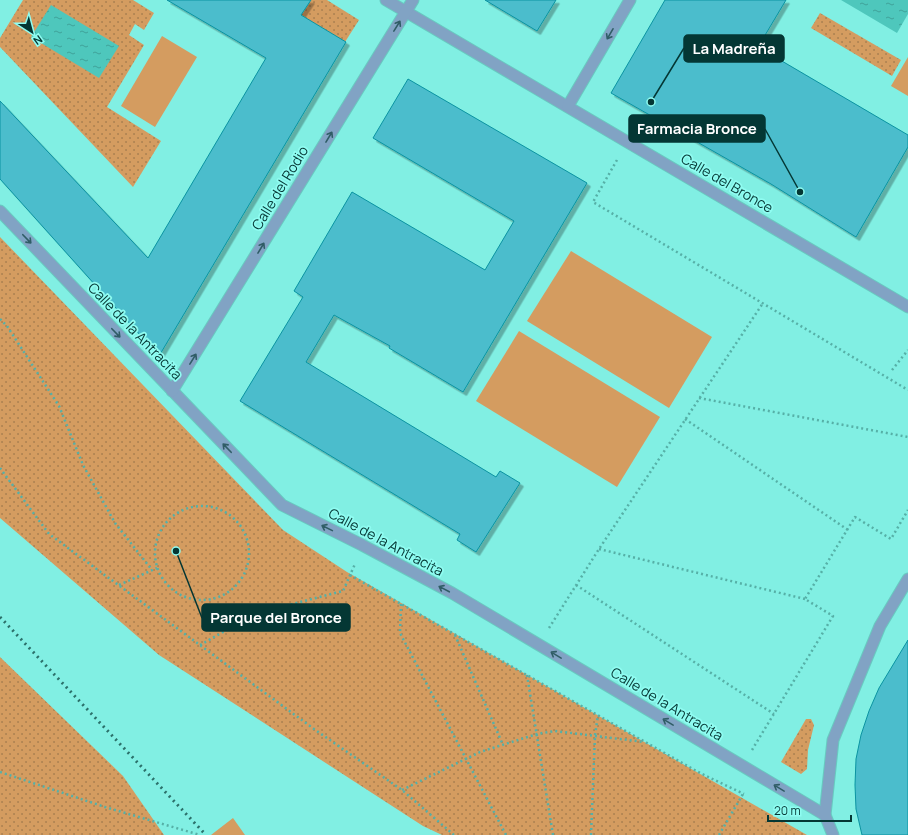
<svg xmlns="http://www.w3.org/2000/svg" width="908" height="835" font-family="Manrope,sans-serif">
<defs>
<pattern id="park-dots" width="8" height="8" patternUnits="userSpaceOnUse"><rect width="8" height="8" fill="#d49c60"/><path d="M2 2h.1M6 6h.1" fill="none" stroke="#aa8050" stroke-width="1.8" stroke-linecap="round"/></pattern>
<pattern id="water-ripples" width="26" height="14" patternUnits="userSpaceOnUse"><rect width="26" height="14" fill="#4ec7bc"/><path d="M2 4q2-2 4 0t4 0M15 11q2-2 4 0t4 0" fill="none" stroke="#3fa29a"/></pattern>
<filter id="shadow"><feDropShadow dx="3.5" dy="3.5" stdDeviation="0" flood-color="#0004"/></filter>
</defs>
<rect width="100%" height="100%" fill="#81efe3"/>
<g fill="url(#park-dots)">
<path d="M 23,0 L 133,0 L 154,13 L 144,30 L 135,24 L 129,35 L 144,45 L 107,107 L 161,141 L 133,187 L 0,47 L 0,38 Z"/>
<path d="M 311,0 L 327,0 L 359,20 L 345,42 L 301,15 Z"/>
<path d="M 820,13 L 901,60 L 892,76 L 811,28 Z"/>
<path d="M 0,237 L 283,530 L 347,572 L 807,835 L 442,835 L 423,826 L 159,655 L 0,518 Z"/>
<path d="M 0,657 L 123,776 L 164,835 L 0,835 Z"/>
<path d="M 806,719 L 811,719 L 814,725 L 808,750 L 807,769 L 801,774 L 781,762 Z"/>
</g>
<g fill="#d49c60">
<path d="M 162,36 L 197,57 L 155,127 L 121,106 Z"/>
<path d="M 908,57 L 908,96 L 891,86 Z"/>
<path d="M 571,251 L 712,337 L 669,408 L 527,321 Z"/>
<path d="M 519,331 L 660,417 L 617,487 L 476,401 Z"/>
<path d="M 233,818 L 245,835 L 211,835 Z"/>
</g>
<g fill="url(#water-ripples)">
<path d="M 841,0 L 908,0 L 908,14 L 897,33 Z"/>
<path d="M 51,5 L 119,46 L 99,78 L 31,37 Z"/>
</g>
<g fill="#4cbdcc" stroke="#0993a1" filter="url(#shadow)">
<path d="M 167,0 L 311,0 L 301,15 L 346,42 L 159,356 L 0,179 L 0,101 L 148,258 L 266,58 Z"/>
<path d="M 485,0 L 556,0 L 537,31 Z"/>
<path d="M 665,0 L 786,0 L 758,47 L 908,135 L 908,147 L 856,237 L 771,184 L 611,93 Z"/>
<path d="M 408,79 L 587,183 L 463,392 L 389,348 L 390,346 L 334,315 L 306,362 L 496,477 L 500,471 L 520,483 L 476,552 L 457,540 L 460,534 L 240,401 L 303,297 L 294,291 L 352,192 L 485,270 L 514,221 L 373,138 Z"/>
<path d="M 908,640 L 908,835 L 862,835 L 856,809 L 855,785 L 856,759 L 861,735 L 869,711 L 879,688 Z"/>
</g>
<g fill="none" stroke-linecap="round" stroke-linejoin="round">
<g stroke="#68cac0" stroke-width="13">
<g id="minor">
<path d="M 386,0 L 908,307"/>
<path d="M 568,106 L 630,0"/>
<path d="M 0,211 L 282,505 L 362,545 L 452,593 L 825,815"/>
<path d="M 172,391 L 413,0"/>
<path d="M 833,835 L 825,815 L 833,740 L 880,626 L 908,579"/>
</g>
</g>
<g stroke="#56b0a7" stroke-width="2.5" stroke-dasharray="2 3" stroke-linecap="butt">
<path d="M 617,160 L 593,202 L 908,390"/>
<path d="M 0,319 L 7,326 L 59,406 L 83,465 L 115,523 L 152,570"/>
<path d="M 892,370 L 908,350"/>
<path d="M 699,398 L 908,437"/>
<path d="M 685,419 L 848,530"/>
<path d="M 0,468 L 49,534 L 314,729 L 402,790 L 454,835"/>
<circle cx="202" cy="553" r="47"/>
<path d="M 599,549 L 805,599"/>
<path d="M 350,575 L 700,773 L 744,794"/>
<path d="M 119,585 L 157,568"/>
<path d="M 576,585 L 774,714"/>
<path d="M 401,604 L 400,633 L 506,835"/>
<path d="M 549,628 L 599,549 L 763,303"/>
<path d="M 455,635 L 503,745"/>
<path d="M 200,645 L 257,613 L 343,591 L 355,564"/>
<path d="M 527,675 L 553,835"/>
<path d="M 752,750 L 833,616 L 805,599 L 855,517 L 891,539 L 908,510"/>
<path d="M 0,772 L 105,807 L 200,835"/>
<path d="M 402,790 L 480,752 L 537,734 L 555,731 L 644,742"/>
<path d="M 591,835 L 595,735 L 598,715"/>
<path d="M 719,835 L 743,794"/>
</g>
<use href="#minor" stroke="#81a3c4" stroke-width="11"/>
<path stroke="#2b706a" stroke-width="3" stroke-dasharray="2 4" stroke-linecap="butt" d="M 0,617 L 206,835"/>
</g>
<defs><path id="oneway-shaft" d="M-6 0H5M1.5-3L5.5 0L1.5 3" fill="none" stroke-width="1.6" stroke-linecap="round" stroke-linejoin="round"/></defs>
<g stroke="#305d66">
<use href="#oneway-shaft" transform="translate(397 26) rotate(-58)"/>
<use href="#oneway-shaft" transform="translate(610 34) rotate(120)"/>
<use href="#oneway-shaft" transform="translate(329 137) rotate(-59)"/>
<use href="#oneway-shaft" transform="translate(27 239) rotate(46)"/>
<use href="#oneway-shaft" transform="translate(261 248) rotate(-59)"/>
<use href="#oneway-shaft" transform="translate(116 333) rotate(46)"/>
<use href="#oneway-shaft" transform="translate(193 359) rotate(-58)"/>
<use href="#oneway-shaft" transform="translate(227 448) rotate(-134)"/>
<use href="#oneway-shaft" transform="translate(327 528) rotate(-154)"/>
<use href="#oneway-shaft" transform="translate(444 589) rotate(-152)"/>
<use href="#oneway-shaft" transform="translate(556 655) rotate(-149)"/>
<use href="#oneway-shaft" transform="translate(668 722) rotate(-149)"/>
<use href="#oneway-shaft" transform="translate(779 788) rotate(-149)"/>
</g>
<g text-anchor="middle" stroke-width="3.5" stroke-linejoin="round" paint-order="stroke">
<g font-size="14" fill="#043734" stroke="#8ffcf1">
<text transform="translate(727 183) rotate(30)" y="5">Calle del Bronce</text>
<text transform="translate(280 188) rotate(-59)" y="5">Calle del Rodio</text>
<text transform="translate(135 331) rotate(46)" y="5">Calle de la Antracita</text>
<text transform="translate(386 542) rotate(28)" y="5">Calle de la Antracita</text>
<text transform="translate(667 704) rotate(31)" y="5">Calle de la Antracita</text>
</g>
</g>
<path fill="none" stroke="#043734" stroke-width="1.5" d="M651 102L684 48M800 192L765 129M176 551L202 618"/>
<g fill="#043734" stroke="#8ffcf1" stroke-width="1.5">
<circle cx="651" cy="102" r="4"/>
<circle cx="800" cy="192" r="4"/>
<circle cx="176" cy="551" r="4"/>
</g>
<g fill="#043734" stroke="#043734" stroke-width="1.5">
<rect x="684" y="35" width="100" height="27" rx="4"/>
<rect x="629" y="115" width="136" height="27" rx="4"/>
<rect x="202" y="604" width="148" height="27" rx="4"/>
</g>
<g font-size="15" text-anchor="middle" font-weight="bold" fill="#fff">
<text x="734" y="54">La Madreña</text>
<text x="697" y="134">Farmacia Bronce</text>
<text x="276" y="623">Parque del Bronce</text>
</g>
<g transform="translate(32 32) rotate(144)" stroke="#8ffcf1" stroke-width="3" paint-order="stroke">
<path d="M0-3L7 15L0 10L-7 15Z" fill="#043734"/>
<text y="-6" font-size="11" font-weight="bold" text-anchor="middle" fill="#043734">N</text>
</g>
<path d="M768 815v6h83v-6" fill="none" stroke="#043734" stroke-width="2"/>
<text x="774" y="815" font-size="12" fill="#043734" stroke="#8ffcf1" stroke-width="3" paint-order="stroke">20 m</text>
</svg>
